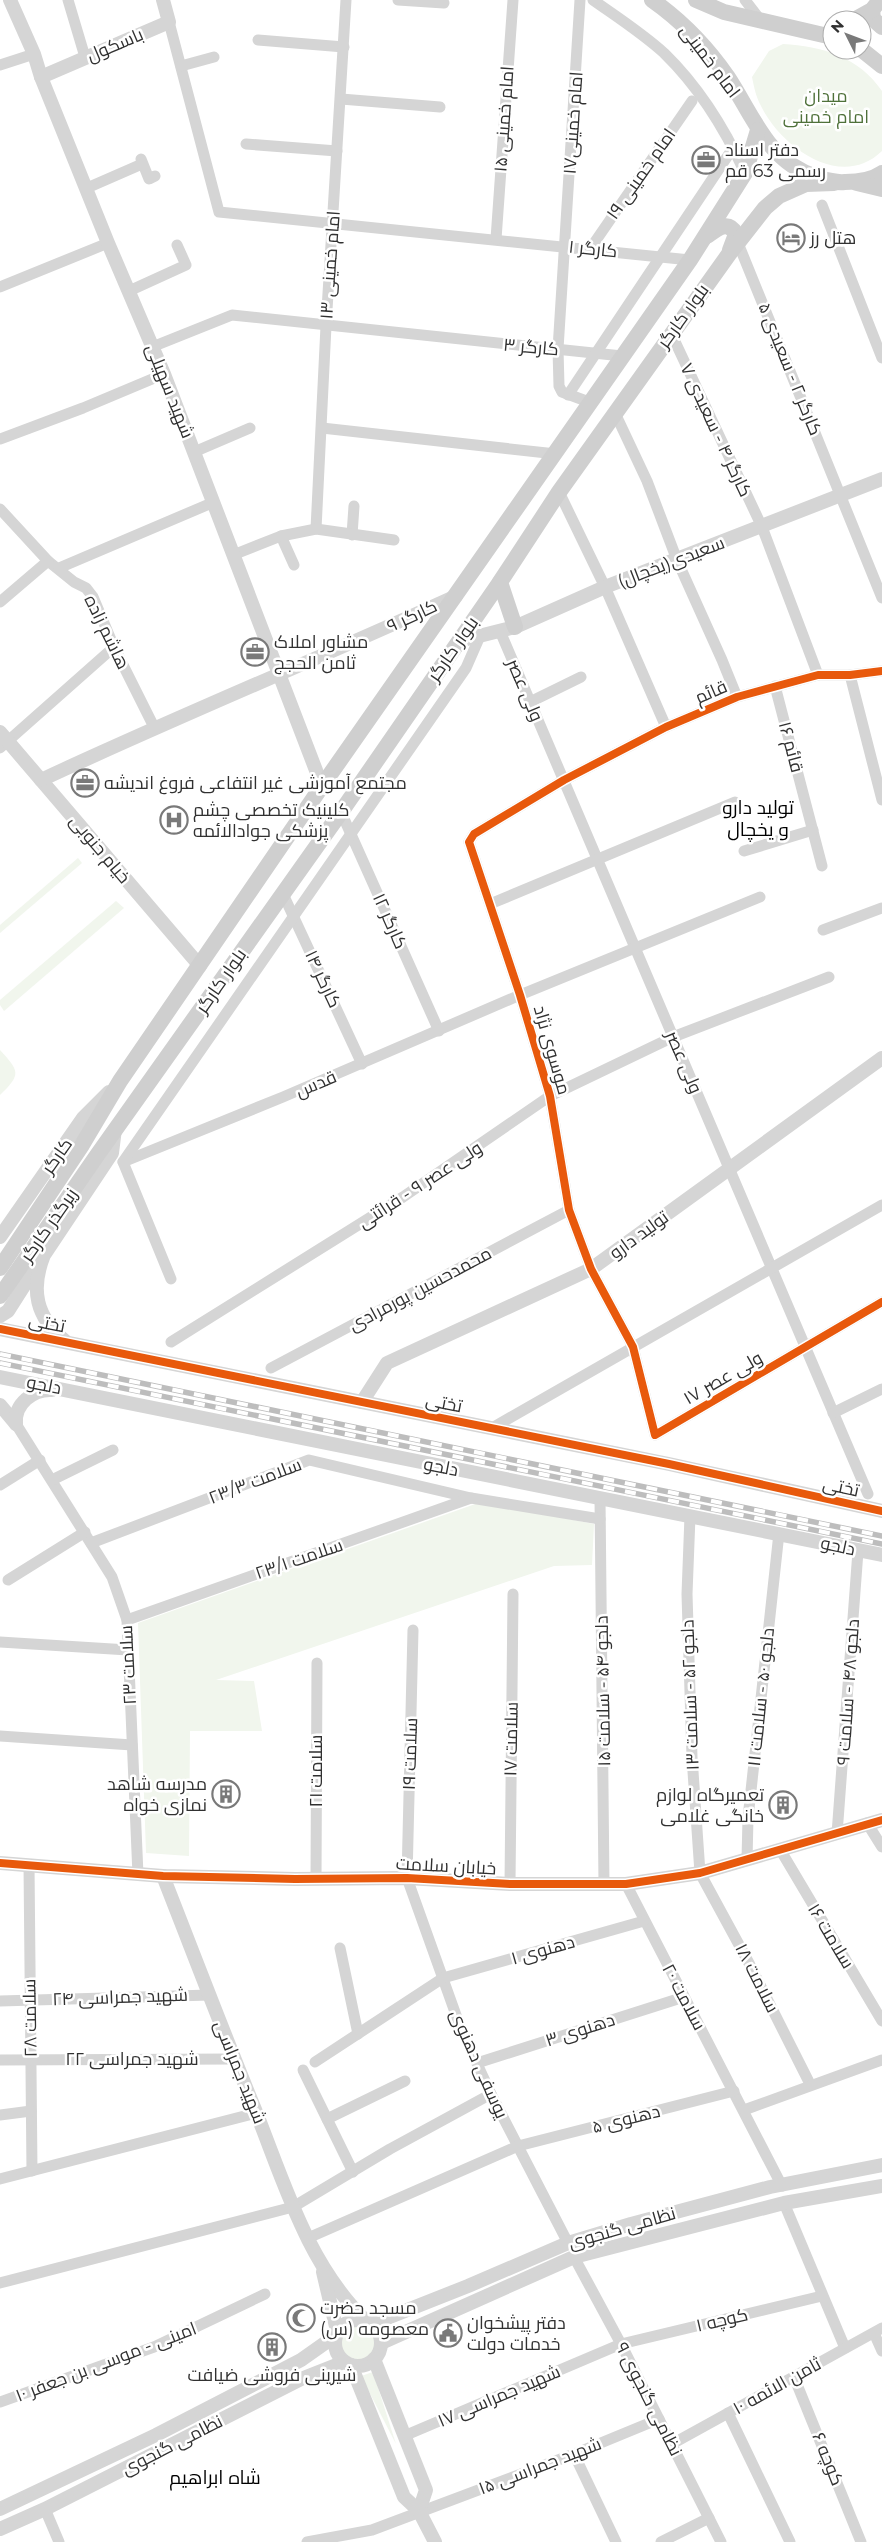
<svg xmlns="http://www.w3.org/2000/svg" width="882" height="2542" font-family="Montserrat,Cairo,sans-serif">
<rect width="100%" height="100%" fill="#fff"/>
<g fill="#f1f6ed">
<path d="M 783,44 C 822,46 859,57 882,91 L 882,151 C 841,191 781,147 761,106 C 756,97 754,87 752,77 L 769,51 Z"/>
<path d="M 78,858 L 82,863 L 0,933 L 0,925 Z"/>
<path d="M 116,901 L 124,908 L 4,1011 L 0,1005 L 0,1000 Z"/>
<path d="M 0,1050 C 19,1071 22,1074 0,1095 Z"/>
<path d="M 481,1502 L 594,1524 L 592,1565 L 554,1566 L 216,1680 L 254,1681 L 262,1731 L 190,1731 L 189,1856 L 146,1853 L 138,1623 Z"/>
<circle cx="357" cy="2343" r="18"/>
<path d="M 373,2372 L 396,2444 L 361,2376 Z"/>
</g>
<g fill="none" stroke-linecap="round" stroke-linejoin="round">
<g stroke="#d5d5d5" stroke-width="11">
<path d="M 68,0 L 85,57"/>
<path d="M 398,0 L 444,3"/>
<path d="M 580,0 L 558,349 L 559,386 L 562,392 L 589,402"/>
<path d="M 593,0 C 617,17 642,33 664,53 C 699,87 725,129 745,173"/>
<path d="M 745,0 L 761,21"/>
<path d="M 169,22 L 219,212 L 690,260"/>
<path d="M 258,40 L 344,47"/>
<path d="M 0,65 L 34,54"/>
<path d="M 181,66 L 214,57"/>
<path d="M 341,99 L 440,107"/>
<path d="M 246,144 L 337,151"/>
<path d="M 141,159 L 149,179 L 155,176"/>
<path d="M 87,188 L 142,164"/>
<path d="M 822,205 L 882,358"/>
<path d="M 496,239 L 513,0"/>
<path d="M 738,243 L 882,598"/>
<path d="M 590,249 L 692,101"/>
<path d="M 0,287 L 108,243"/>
<path d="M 129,291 L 186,265 L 177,245"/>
<path d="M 671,333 L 762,527 L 818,675"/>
<path d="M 152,347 L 232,315 L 622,356"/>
<path d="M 568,395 L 733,148"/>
<path d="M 615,413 L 647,481 L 677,560 L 722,660 L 737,697"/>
<path d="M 322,428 L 556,454"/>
<path d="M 0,439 L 83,408 L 164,374"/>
<path d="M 194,452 L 250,428"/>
<path d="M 559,492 L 605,587 L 666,727"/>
<path d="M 0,509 L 48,561 L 74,582 L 86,588 L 93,597 L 114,647 L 154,727"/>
<path d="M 316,529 L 326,326 L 346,0"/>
<path d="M 352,535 L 354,506"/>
<path d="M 281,536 L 294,565"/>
<path d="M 233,555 L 281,536 L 316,529 L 394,540"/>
<path d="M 59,568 L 214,502"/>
<path d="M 0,602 L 48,561"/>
<path d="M 500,631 L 868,1494"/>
<path d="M 882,671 L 850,675 L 818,675 L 737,697 L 666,727 L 564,780 L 474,834 L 469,842 L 520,995 L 550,1096 L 569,1210 L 591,1269 L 633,1347 L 655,1435 L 882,1302"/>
<path d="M 850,675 L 882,800"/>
<path d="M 775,686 L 822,866"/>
<path d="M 530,702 L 581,677"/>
<path d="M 0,748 L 114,647"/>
<path d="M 341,812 L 439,1031"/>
<path d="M 744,851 L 813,830"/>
<path d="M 283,894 L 362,1064"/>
<path d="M 490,904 L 735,802"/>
<path d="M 823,930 L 882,908"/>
<path d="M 123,1162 L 283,1097 L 520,995 L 760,897"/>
<path d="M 171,1279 L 123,1162 L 466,668 L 480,636"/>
<path d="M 171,1342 L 403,1197 L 550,1096 L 673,1037 L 829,977"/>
<path d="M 271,1368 L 569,1210"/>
<path d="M 833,1413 L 882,1389"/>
<path d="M 16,1424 L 112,1577 L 127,1620 L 138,1875"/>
<path d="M 492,1428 L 882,1205"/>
<path d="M 52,1480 L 113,1450"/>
<path d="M 0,1485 L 40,1460"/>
<path d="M 600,1498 L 604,1885"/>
<path d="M 690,1516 L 687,1594 L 692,1757 L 700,1873 L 750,1965 L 810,2084"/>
<path d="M 91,1543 L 309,1460 L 471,1498 L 600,1519"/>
<path d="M 8,1580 L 85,1532"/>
<path d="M 127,1620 L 471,1498"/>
<path d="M 413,1630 L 407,1878 L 461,2029 L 491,2094 L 568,2243"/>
<path d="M 0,1642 L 128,1650"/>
<path d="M 0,1736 L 132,1745"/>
<path d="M 867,1823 L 882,1847"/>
<path d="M 837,1834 L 858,1551"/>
<path d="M 781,1851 L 882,2021"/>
<path d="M 747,1860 L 748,1818 L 779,1533"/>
<path d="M 29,1865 L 32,2171"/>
<path d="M 316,1879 L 317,1663"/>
<path d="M 510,1884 L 513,1594"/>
<path d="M 626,1884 L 782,2186"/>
<path d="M 340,1948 L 358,2034"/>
<path d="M 0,2001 L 210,1995"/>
<path d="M 0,2060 L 233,2059"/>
<path d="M 315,2062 L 443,1978 L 644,1921"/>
<path d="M 477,2063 L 684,1997"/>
<path d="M 303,2070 L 353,2172"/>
<path d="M 744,2110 L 882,2060"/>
<path d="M 0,2115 L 31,2111"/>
<path d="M 327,2119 L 405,2081"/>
<path d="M 0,2179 L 256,2113"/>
<path d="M 784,2203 L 845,2348"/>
<path d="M 308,2238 L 518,2146 L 734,2091"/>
<path d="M 574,2257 L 621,2344 L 721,2542"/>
<path d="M 0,2283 L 293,2207 L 390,2149 L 491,2094"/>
<path d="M 874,2333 L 882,2351"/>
<path d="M 794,2377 L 861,2542"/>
<path d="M 0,2402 L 154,2347 L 265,2294"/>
<path d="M 728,2413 L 790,2542"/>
<path d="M 404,2436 L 621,2344 L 822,2296"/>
<path d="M 672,2444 L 882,2328"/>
<path d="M 574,2454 L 616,2542"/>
<path d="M 45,2509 L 59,2542"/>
<path d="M 307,2542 L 372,2530 L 574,2454 L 659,2419"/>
<path d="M 661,2542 L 709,2518"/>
</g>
<g stroke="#d5d5d5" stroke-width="14">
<path d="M 10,0 L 34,54 L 41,77 L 108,243 L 164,374 L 322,786"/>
<path d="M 41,77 L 169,22 L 163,0"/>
<path d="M 459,641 L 515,627 L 605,587 L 882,479"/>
<path d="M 0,732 L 200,966"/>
<path d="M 41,780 C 178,716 318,659 456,596"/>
<path d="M 0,1237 L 83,1118 L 109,1092"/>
<path d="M 0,1316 L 8,1311 L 36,1267"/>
<path d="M 0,1329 L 669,1464 L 882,1511"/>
<path d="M 65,1341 C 36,1317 30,1290 44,1255 L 112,1153 L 115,1129"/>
<path d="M 0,1377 L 882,1555"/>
<path d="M 362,1402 L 387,1363 L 591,1269 L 882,1058"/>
<path d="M 0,1405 L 16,1424"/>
<path d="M 16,1424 C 14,1404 33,1389 52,1390"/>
<path d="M 0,1863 L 163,1876 L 295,1879 L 407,1878 L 510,1884 L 626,1884 L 700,1873 L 882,1820"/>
<path d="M 163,1876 C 194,1955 224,2034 256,2112 C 285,2185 308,2265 366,2321"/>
<path d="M 323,2272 L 337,2331"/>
<circle cx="358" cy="2343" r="23"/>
<path d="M 372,2324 L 468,2286 L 568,2243 L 631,2224 L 770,2187 L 882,2165"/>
<path d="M 381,2343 L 574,2257 L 784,2203 L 882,2186"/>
<path d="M 374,2359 L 426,2490 L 419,2511"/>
<path d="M 351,2365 L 404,2497 L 419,2511 L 435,2542"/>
<path d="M 0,2509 L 156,2435 L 301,2360 L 335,2336"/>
<path d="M 0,2529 L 45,2509 L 301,2379 L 344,2362"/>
</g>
<g stroke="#cfcfcf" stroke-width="16">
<path d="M 652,0 C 682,21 706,46 727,76 C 753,115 767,161 816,177 C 826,180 834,183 845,182 C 858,182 872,180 882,173"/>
<path d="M 696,0 L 724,12 L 832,37"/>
<path d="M 872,10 L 873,19 L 882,27"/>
<path d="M 854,20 L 872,10 L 880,0"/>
<path d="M 862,50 L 882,66"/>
<path d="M 857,183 L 882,189"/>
<path d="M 707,236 C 717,229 728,219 736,234 L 730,250"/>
<path d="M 500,582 L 515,627"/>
<path d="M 0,1268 L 82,1145 L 120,1081 L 322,786 L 690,260 L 745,173 L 758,130"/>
<path d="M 0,1296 L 98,1154 L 341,812 L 500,582 L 559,492 L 729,254 L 765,208 L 779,196 L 806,184 L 834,183"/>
</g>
<g stroke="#bdbdbd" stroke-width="5.5">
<g id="rail">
<path d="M 0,1354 L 882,1536"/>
<path d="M 0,1363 L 882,1544"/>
</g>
</g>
<use href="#rail" stroke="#fff" stroke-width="4" stroke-dasharray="11" stroke-linecap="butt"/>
<g stroke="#fff" stroke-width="11">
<g id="cycleway">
<path d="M 882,671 L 850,675 L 818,675 L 737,697 L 666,727 L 564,780 L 474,834 L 469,842 L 520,995 L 550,1096 L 569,1210 L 591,1269 L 633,1347 L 655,1435 L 882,1302"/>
<path d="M 0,1329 L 669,1464 L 882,1511"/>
<path d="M 0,1863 L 163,1876 L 295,1879 L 407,1878 L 510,1884 L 626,1884 L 700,1873 L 882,1820"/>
</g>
</g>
<use href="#cycleway" stroke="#e8590c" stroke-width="8"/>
</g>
<defs>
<g id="office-ring" transform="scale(1.4375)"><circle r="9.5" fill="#fff" stroke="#797979" stroke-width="1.5"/><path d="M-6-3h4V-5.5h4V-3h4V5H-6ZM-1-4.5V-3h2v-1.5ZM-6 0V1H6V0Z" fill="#797979"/></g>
<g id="hotel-ring" transform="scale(1.4375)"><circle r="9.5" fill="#fff" stroke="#797979" stroke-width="1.5"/><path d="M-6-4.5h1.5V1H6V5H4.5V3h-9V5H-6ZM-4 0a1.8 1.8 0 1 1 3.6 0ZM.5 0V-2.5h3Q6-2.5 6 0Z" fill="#797979"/></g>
<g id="hospital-ring" transform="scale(1.4375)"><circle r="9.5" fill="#fff" stroke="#797979" stroke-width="1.5"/><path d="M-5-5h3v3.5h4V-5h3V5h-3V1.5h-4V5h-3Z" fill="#797979"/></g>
<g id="building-ring" transform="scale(1.4375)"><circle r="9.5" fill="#fff" stroke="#797979" stroke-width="1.5"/><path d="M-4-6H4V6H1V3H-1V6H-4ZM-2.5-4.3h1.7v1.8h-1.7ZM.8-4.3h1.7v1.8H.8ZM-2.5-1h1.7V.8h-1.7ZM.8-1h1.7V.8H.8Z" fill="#797979"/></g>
<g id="mosque-ring" transform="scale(1.4375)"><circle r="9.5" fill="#fff" stroke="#797979" stroke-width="1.5"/><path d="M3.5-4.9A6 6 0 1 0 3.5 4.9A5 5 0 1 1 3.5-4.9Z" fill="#797979"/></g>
<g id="civic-ring" transform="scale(1.4375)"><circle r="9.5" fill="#fff" stroke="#797979" stroke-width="1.5"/><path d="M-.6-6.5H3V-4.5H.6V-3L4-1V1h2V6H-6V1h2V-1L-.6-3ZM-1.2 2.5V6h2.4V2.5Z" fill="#797979"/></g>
</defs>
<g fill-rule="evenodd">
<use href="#office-ring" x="706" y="160"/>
<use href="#hotel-ring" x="791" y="238"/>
<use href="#office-ring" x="255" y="652"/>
<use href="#office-ring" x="85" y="783"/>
<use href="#hospital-ring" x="174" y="820"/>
<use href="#building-ring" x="226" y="1794"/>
<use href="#building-ring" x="783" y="1805"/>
<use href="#mosque-ring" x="301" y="2318"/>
<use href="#civic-ring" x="448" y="2333"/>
<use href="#building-ring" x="272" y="2347"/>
</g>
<g text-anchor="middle" stroke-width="5" stroke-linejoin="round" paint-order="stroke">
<g font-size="18" fill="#313131" stroke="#fff">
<text transform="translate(115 45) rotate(-23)" y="6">باسکول</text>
<text transform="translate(710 61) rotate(53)" y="6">امام خمینی</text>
<text transform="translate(504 119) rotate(-86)" y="6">امام خمینی ۱۵</text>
<text transform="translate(573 123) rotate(-86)" y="6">امام خمینی۱۷</text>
<text transform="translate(641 174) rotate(-55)" y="6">امام خمینی ۱۹</text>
<text transform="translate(593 249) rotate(6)" y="6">کارگر ۱</text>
<text transform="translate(330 265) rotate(-86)" y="6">امام خمینی ۱۳</text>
<text transform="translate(683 316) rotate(-54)" y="6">بلوار کارگر</text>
<text transform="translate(531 347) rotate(5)" y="6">کارگر ۳</text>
<text transform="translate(790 369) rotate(68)" y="6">کارگر ۲ - سعیدی ۵</text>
<text transform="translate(170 391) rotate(68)" y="6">شهید سهیلی</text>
<text transform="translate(716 430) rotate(65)" y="6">کارگر ۴ - سعیدی ۷</text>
<text transform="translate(671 562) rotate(-21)" y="6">سعیدی(یخچال)</text>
<text transform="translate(412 616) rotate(-25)" y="6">کارگر ۹</text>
<text transform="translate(107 632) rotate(64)" y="6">هاشم زاده</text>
<text transform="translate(453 649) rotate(-55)" y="6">بلوار کارگر</text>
<text transform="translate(525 690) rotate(67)" y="6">ولی عصر</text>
<text transform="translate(711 692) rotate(-23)" y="6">قائم</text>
<text transform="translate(791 747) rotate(75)" y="6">قائم ۱۶</text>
<text transform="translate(100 849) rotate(50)" y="6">خیام جنوبی</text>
<text transform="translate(390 921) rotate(66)" y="6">کارگر ۱۲</text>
<text transform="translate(323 979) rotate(65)" y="6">کارگر ۱۴</text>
<text transform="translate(221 981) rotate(-55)" y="6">بلوار کارگر</text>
<text transform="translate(552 1050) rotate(74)" y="6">موسوی نژاد</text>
<text transform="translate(684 1062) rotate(67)" y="6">ولی عصر</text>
<text transform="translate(316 1084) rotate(-23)" y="6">قدس</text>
<text transform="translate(57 1156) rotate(-55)" y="6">کارگر</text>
<text transform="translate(420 1185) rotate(-33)" y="6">ولی عصر ۹ - قرائتی</text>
<text transform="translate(49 1225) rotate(-55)" y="6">زیرگذر کارگر</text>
<text transform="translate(639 1235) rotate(-36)" y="6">تولید دارو</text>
<text transform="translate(420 1289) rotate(-28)" y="6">محمدحسین پورمرادی</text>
<text transform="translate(47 1323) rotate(11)" y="6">تختی</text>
<text transform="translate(723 1378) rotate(-30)" y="6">ولی عصر ۱۷</text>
<text transform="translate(44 1385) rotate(11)" y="6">دلجو</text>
<text transform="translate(444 1403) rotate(11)" y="6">تختی</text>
<text transform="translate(441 1467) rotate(11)" y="6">دلجو</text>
<text transform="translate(255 1481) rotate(-21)" y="6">سلامت ۲۳/۳</text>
<text transform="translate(841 1487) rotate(12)" y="6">تختی</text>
<text transform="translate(838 1546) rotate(12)" y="6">دلجو</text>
<text transform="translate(299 1559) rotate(-19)" y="6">سلامت ۲۳/۱</text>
<text transform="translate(128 1665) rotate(-93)" y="6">سلامت ۲۳</text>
<text transform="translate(603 1691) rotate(-91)" y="6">دلجو ۵۴ - سلامت ۱۵</text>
<text transform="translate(848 1692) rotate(-86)" y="6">دلجو ۴۸ - سلامت ۹</text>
<text transform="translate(690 1695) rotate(-92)" y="6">دلجو ۵۲ - سلامت ۱۳</text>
<text transform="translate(761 1697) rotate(-84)" y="6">دلجو ۵۰ - سلامت ۱۱</text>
<text transform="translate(511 1739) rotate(-89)" y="6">سلامت ۱۷</text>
<text transform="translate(410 1754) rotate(-88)" y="6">سلامت ۱۹</text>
<text transform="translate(316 1771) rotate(-90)" y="6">سلامت ۲۱</text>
<text transform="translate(446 1866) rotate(3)" y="6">خیابان سلامت</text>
<text transform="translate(831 1936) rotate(59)" y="6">سلامت ۱۶</text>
<text transform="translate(543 1950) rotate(-16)" y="6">دهنوی ۱</text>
<text transform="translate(757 1978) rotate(63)" y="6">سلامت ۱۸</text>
<text transform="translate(120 1997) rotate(-2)" y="6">شهید جمراسی ۲۴</text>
<text transform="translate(684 1997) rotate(62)" y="6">سلامت ۲۰</text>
<text transform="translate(30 2018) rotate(-91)" y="6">سلامت ۲۸</text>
<text transform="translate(580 2030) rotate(-18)" y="6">دهنوی ۳</text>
<text x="132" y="2065">شهید جمراسی ۲۲</text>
<text transform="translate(479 2064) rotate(66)" y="6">یوسفی دهنوی</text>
<text transform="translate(240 2072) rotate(68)" y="6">شهید جمراسی</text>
<text transform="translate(626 2119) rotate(-14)" y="6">دهنوی ۵</text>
<text transform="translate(622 2228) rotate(-16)" y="6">نظامی گنجوی</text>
<text transform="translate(722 2320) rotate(-13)" y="6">کوچه ۱</text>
<text transform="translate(106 2362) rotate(-21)" y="6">امینی - موسی بن جعفر ۱۰</text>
<text transform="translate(777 2386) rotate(-29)" y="6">ثامن الائمه ۱۰</text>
<text transform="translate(499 2396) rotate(-23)" y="6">شهید جمراسی ۱۷</text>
<text transform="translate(649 2399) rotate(63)" y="6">نظامی گنجوی ۹</text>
<text transform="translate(172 2445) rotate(-27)" y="6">نظامی گنجوی</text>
<text transform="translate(828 2459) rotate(68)" y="6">کوچه ۶</text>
<text transform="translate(540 2466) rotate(-21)" y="6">شهید جمراسی ۱۵</text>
</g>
<g font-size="18" fill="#4f713a" stroke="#fff">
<text x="826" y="102">میدان<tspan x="826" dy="21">امام خمینی</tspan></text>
</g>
<g font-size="18" fill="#313131" stroke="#fff" text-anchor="start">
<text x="725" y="156">دفتر اسناد<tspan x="725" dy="21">رسمی 63 قم</tspan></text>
<text x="810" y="244">هتل رز</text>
<text x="274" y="648">مشاور املاک<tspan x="274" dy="21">ثامن الحجج</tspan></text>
<text x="104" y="789">مجتمع آموزشی غیر انتفاعی فروغ اندیشه</text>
<text x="193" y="816">کلینیک تخصصی چشم<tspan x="193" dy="21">پزشکی جوادالائمه</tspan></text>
<text x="207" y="1790" text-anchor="end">مدرسه شاهد<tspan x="207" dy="21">نمازی خواه</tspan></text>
<text x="764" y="1801" text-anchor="end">تعمیرگاه لوازم<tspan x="764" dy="21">خانگی غلامی</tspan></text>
<text x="320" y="2314">مسجد حضرت<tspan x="320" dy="21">معصومه (س)</tspan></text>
<text x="467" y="2329">دفتر پیشخوان<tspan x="467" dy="21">خدمات دولت</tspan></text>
<text x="272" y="2381" text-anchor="middle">شیرینی فروشی ضیافت</text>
</g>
<g font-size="19" fill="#000" stroke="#fff">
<text x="758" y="814">تولید دارو<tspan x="758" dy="22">و یخچال</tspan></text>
<text x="215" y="2484">شاه ابراهیم</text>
</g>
</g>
<g transform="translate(847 35) rotate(312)"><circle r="24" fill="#ffffff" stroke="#adadad"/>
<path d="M0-4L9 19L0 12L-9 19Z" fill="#797979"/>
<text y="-8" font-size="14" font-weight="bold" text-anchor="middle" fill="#313131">N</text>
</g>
</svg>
